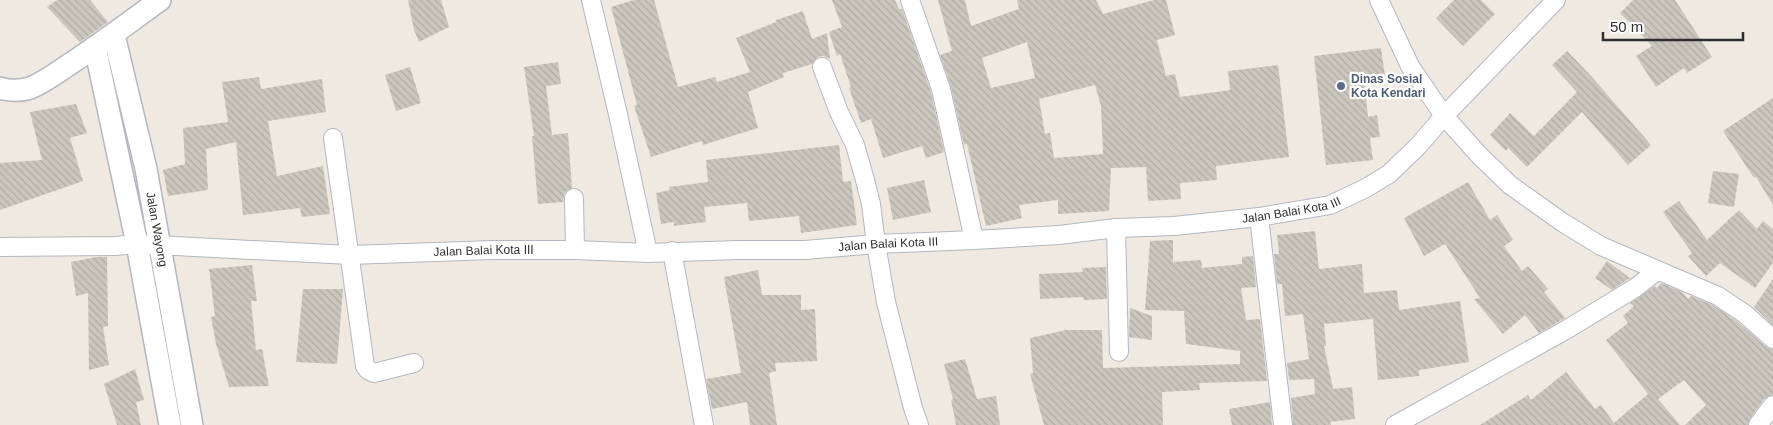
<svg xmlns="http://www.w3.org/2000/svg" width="1773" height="425" font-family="Arial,sans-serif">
<defs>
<pattern id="building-back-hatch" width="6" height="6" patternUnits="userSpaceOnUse" patternTransform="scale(1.25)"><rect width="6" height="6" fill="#cbc7bf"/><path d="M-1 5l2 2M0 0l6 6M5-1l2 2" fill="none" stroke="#afaba4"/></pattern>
</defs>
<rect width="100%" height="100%" fill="#efe9e1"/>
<g fill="url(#building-back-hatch)" fill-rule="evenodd">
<path d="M 57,0 L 90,0 L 108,22 L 80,42 L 47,7 Z"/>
<path d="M 408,0 L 441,0 L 449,27 L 419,42 L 414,30 Z"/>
<path d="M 634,0 L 654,0 L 678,87 L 715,77 L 717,82 L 750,72 L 736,38 L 776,22 L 776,20 L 803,11 L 812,39 L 827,33 L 830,59 L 823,56 L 818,57 L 812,64 L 783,73 L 784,77 L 748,92 L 758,128 L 703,145 L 702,141 L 651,157 L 634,106 L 637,105 L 611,7 Z"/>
<path d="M 832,0 L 895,0 L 899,9 L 902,9 L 931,92 L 944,152 L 926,158 L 922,146 L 883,158 L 871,119 L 861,123 L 849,88 L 851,87 L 840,54 L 837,56 L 829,32 L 842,27 Z"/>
<path d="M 938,0 L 965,0 L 971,26 L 1019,9 L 1017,0 L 1096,0 L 1103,14 L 1154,0 L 1166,0 L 1175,35 L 1157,40 L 1166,76 L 1175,74 L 1180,97 L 1230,90 L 1228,71 L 1278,65 L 1289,157 L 1216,166 L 1217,180 L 1180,183 L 1181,199 L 1148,201 L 1146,167 L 1111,168 L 1109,211 L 1058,214 L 1058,200 L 1019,205 L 1022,218 L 986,226 L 967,144 L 964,145 L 951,87 L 940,55 L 952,51 ZM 1027,42 L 1035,78 L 991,88 L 982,58 ZM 1095,85 L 1101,106 L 1103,154 L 1054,158 L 1050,133 L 1045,134 L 1039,99 Z"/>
<path d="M 1454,0 L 1481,0 L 1495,14 L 1463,46 L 1436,18 Z"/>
<path d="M 1633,0 L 1675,0 L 1712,57 L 1687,73 L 1684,68 L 1656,87 L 1636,56 L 1652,46 L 1620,13 Z"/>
<path d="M 1381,48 L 1385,76 L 1364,79 L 1368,117 L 1377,115 L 1380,137 L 1370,138 L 1373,160 L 1326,165 L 1314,56 Z"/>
<path d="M 1567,51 L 1592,77 L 1651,145 L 1628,165 L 1582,112 L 1527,167 L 1508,148 L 1506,151 L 1490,135 L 1510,113 L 1534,136 L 1571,98 L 1577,92 L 1552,65 Z"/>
<path d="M 558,62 L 561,84 L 546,86 L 552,135 L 568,133 L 572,188 L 565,192 L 563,202 L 538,204 L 532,136 L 534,136 L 524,67 Z"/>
<path d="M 410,67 L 421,103 L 396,111 L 385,75 Z"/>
<path d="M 259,77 L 261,89 L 322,79 L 326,112 L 268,121 L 277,176 L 323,166 L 330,214 L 302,217 L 300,208 L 243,215 L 236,142 L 206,149 L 208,190 L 168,196 L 163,170 L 185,164 L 183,128 L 228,122 L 222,82 Z"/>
<path d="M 1773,98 L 1773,205 L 1756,177 L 1754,178 L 1723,131 Z"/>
<path d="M 76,104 L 87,133 L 70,138 L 83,181 L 0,210 L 0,163 L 42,160 L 30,112 Z"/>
<path d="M 839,145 L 843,182 L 851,181 L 857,225 L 801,233 L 799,216 L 749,221 L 747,203 L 704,207 L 706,222 L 674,226 L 674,222 L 661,224 L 656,193 L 670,190 L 669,187 L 708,182 L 706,160 Z"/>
<path d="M 1713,171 L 1739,174 L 1734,207 L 1708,203 Z"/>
<path d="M 924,180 L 931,212 L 893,220 L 887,188 Z"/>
<path d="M 1468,182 L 1490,220 L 1497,215 L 1513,240 L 1504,246 L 1522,271 L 1528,266 L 1548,289 L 1544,292 L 1565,318 L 1539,333 L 1525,315 L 1503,334 L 1474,299 L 1480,298 L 1445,244 L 1424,256 L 1404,218 Z"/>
<path d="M 1679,201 L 1707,240 L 1739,210 L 1757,229 L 1763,221 L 1773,229 L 1773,263 L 1755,288 L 1720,263 L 1706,276 L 1688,256 L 1692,253 L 1663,212 Z"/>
<path d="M 1315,231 L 1319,269 L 1362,264 L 1364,293 L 1397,290 L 1399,310 L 1460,301 L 1469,362 L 1419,370 L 1419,376 L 1378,380 L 1373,319 L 1324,324 L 1326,346 L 1324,346 L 1333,389 L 1352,387 L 1355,419 L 1330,422 L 1331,425 L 1293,425 L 1291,398 L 1315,394 L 1314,379 L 1289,380 L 1287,363 L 1309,359 L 1303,314 L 1285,316 L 1282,284 L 1277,284 L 1274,254 L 1279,254 L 1277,235 Z"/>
<path d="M 1173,240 L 1173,262 L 1201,260 L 1202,268 L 1242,264 L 1242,257 L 1253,256 L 1256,287 L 1241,288 L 1246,320 L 1260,319 L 1267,381 L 1199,383 L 1200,390 L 1162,392 L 1163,425 L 1044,425 L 1030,374 L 1033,373 L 1030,338 L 1066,330 L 1102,330 L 1103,368 L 1240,364 L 1240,351 L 1186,344 L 1184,311 L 1145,310 L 1150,241 Z"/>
<path d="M 96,257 L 107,257 L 108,326 L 103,327 L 109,365 L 89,370 L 88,293 L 76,296 L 71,262 Z"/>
<path d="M 1607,261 L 1630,278 L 1612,290 L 1595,278 Z"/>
<path d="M 252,265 L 257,301 L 251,301 L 256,350 L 262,349 L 269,386 L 229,387 L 216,344 L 211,317 L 215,316 L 209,269 Z"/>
<path d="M 1106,267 L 1107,299 L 1084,300 L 1083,297 L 1040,299 L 1039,274 L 1083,272 L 1082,268 Z"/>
<path d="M 758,270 L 762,295 L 801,295 L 801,310 L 815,309 L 817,361 L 775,363 L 776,371 L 769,373 L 777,425 L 750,425 L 747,402 L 712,409 L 706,379 L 741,373 L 724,277 Z"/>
<path d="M 1773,279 L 1773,325 L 1754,307 Z"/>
<path d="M 1661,283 L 1682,292 L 1688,299 L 1691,296 L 1713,305 L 1738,322 L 1766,347 L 1773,349 L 1773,395 L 1764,399 L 1750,419 L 1748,425 L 1685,425 L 1706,405 L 1684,380 L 1658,399 L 1680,425 L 1480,425 L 1528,395 L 1531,400 L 1566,372 L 1595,409 L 1601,405 L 1614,423 L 1648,394 L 1606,340 L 1628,323 L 1623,316 L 1634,306 L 1630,303 L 1655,286 L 1657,288 Z"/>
<path d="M 303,289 L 343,289 L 337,364 L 296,362 Z"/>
<path d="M 1130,308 L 1152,316 L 1152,340 L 1129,337 Z"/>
<path d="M 965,359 L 977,399 L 996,396 L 1000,425 L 956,425 L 951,400 L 953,399 L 944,364 Z"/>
<path d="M 135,369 L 144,400 L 136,402 L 141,425 L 117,425 L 104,384 Z"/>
<path d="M 1270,402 L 1272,425 L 1232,425 L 1229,409 Z"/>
</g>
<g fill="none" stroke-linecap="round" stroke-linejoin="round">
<g stroke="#b4b7c1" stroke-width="20">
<g id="minor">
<path d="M 591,0 L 617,110 L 648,253"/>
<path d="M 910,0 L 941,89 L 974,240"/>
<path d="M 1379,0 L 1410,66 L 1444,116 L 1479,155 L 1510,185 L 1562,222 L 1601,246 L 1718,296 L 1745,314 L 1773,339"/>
<path d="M 822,67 L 839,112 L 855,145 L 865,180 L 871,204 L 876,244 L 886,302 L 913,408 L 919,425"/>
<path d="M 333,138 L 365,366 L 368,370 L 374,373 L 414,363"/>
<path d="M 574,198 L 575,250"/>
<path d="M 1259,217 L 1283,425"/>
<path d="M 1116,228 L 1119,352"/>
<path id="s1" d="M 0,247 L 115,246 L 137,244 L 350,255 L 492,250 L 575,250 L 648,253 L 738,250 L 805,250 L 876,244 L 974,240 L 1059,235 L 1116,228 L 1174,226 L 1259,217 L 1330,205 L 1366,188 L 1389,174 L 1418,146 L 1444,116 L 1556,0"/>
<path d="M 672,251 L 704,425"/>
<path d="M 1395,425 L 1564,331 L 1635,288 L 1657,271"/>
<path d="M 1758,425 L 1773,405"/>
</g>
</g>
<g stroke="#b4b7c1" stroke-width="24">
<g id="tertiary">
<path id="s2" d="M 114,35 L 146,169 L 192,425"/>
<path d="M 95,47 L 137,244 L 170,425"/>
<path d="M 0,88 C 8,91 21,91 30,88 C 45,82 59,71 73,62 C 103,42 131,21 160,0"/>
</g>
</g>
<use href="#minor" stroke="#fff" stroke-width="18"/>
<use href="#tertiary" stroke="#fff" stroke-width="21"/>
</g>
<circle fill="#5c6f8a" stroke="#fff" stroke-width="2" cx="1341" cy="86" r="5"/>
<g text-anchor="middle" stroke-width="4.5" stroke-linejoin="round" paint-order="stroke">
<g font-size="12" font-weight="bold" fill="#4e5e75" stroke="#fff" text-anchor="start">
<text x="1351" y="83">Dinas Sosial<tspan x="1351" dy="14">Kota Kendari</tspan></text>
</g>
<g font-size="12" fill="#2e2e2e" stroke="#fff">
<text dy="4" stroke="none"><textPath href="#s1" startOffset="1294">Jalan Balai Kota III</textPath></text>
<text dy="4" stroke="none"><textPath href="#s2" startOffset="199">Jalan Wayong</textPath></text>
<text dy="4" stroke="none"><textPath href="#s1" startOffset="889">Jalan Balai Kota III</textPath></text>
<text dy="4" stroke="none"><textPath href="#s1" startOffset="484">Jalan Balai Kota III</textPath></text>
</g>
</g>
<path d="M1603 32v8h140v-8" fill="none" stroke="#2e2e2e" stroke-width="2.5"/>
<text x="1610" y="32" font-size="15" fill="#2e2e2e" stroke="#ffffff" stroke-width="4" paint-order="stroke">50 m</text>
</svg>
